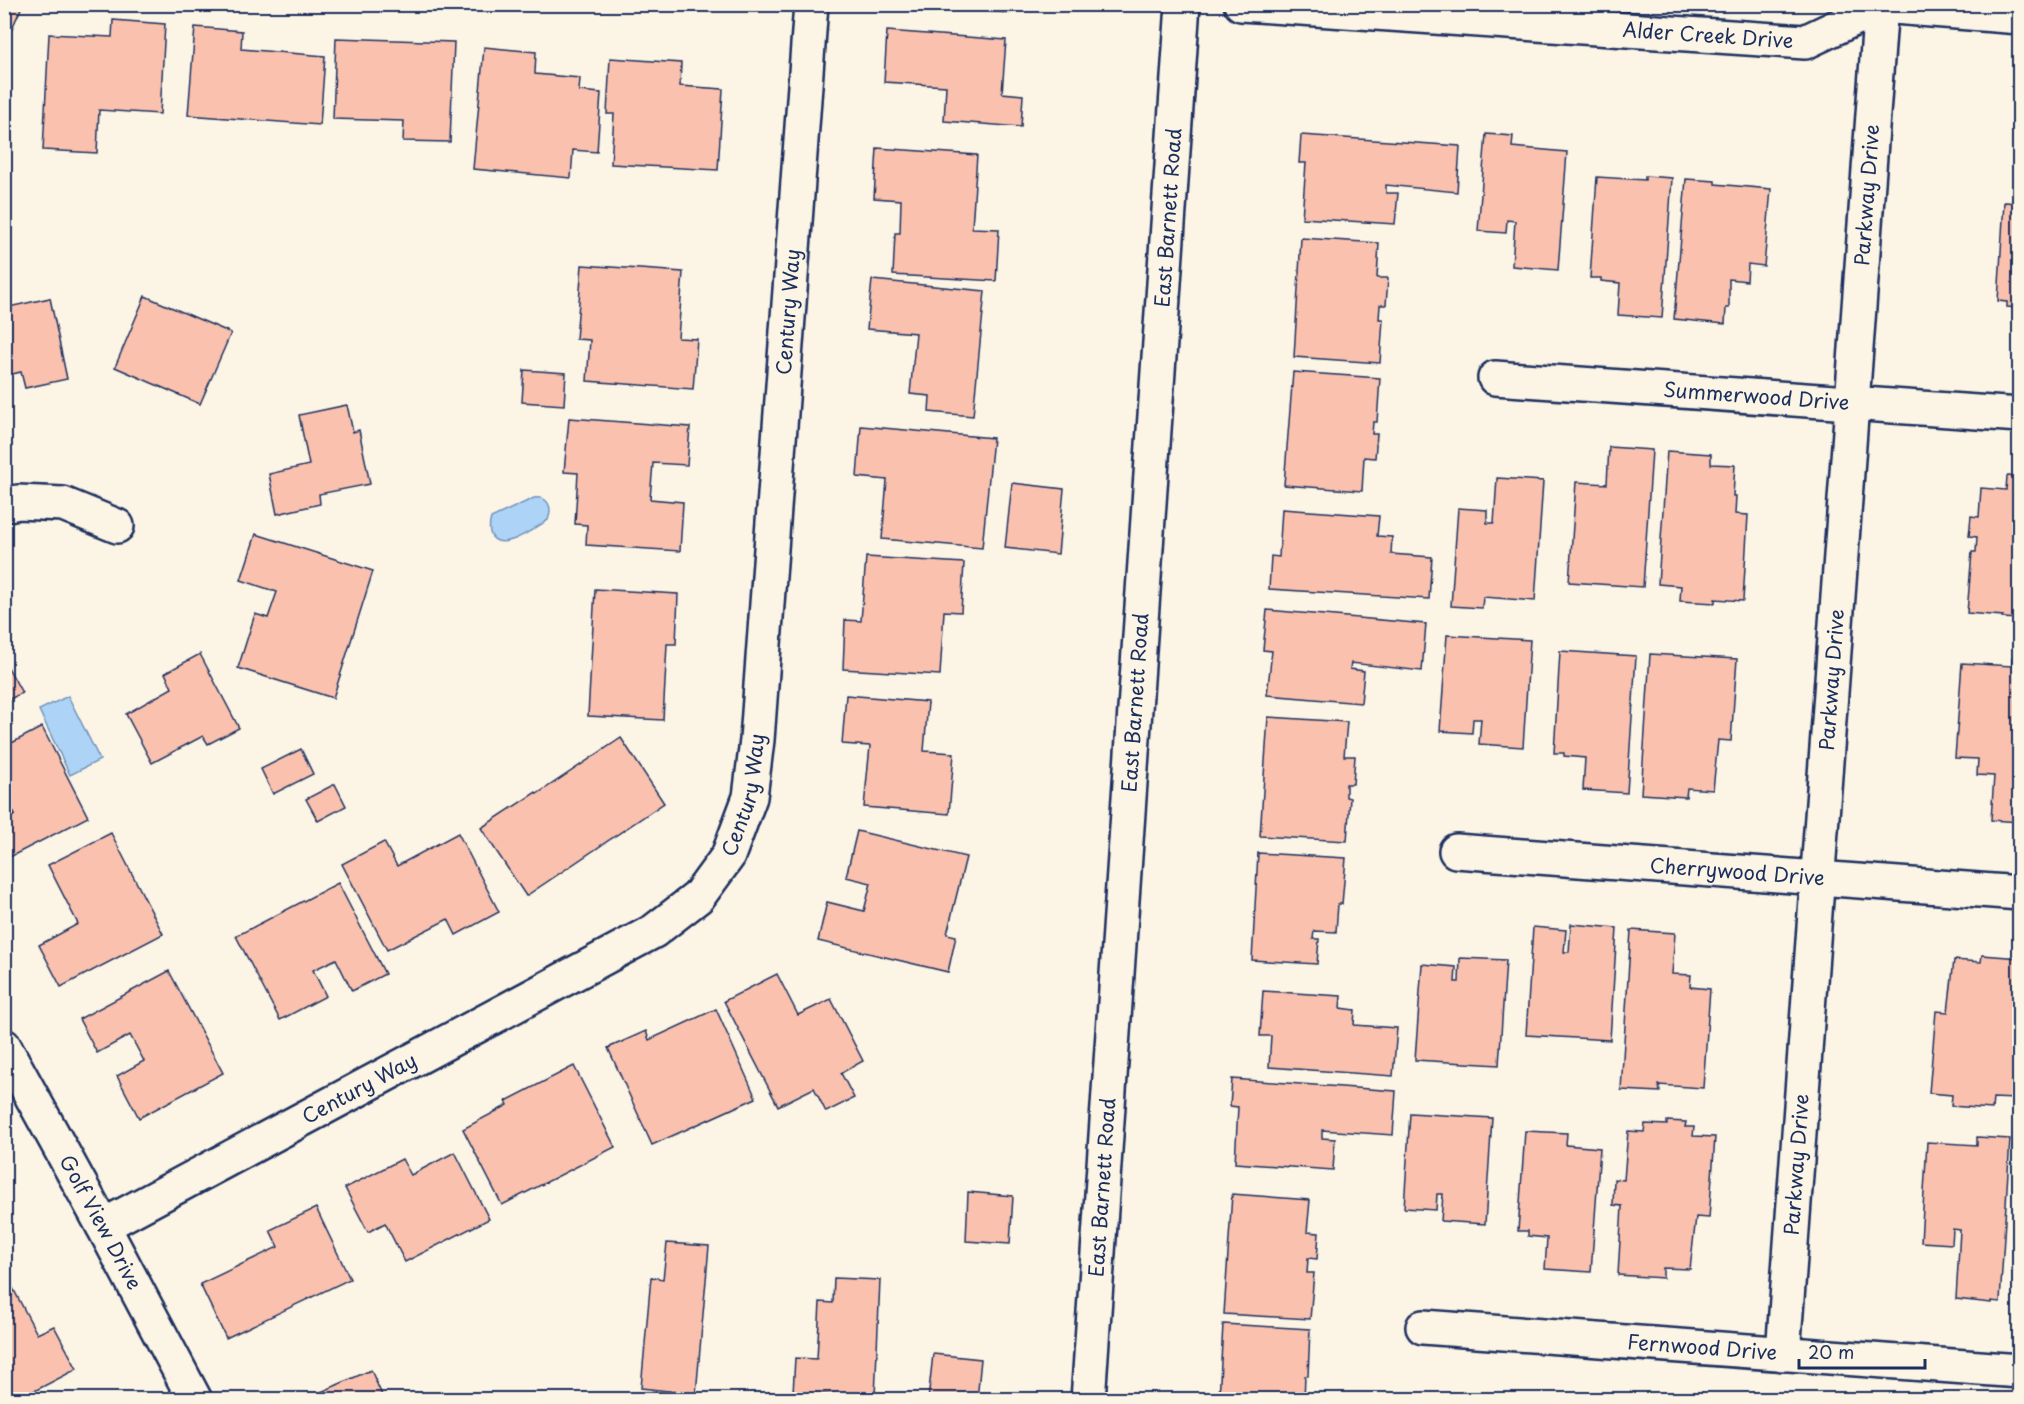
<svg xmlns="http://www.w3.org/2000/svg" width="2024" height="1404" font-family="'Playpen Sans',sans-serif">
<rect width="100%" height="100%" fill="#fcf5e5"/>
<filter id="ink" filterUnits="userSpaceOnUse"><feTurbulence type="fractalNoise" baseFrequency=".0167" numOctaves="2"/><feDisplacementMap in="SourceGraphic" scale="12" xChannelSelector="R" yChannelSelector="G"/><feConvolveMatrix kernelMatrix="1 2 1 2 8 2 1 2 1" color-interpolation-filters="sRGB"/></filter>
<g filter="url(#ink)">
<path fill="#fbe6d4" d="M 2019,37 L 2020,148 L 2019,148 L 2011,147 Z"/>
<g fill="#add4f7" stroke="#7392ba" stroke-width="1.5">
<path d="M 534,498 C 548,496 553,507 548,520 C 536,527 504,552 492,537 C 488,531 489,525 491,518 Z"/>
<path d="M 68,696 L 100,760 L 70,775 L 39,710 Z"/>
</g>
<g fill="#fac2ae" stroke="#1b2f5e" stroke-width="1.5">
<path d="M 4,4 L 23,4 L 4,46 Z"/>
<path d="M 918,4 L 1011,4 L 1010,13 L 918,6 Z"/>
<path d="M 1669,4 L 1704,4 L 1704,12 L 1668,9 Z"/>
<path d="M 113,20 L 165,24 L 160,114 L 99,110 L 97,153 L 43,150 L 49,34 L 112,37 Z"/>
<path d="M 195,27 L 242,31 L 241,49 L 325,56 L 320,125 L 188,115 Z"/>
<path d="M 887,31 L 1006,40 L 1002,93 L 1023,95 L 1021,127 L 944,121 L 946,86 L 884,82 Z"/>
<path d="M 336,38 L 454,42 L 450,142 L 403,141 L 404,121 L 333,119 Z"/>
<path d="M 484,47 L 536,52 L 535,74 L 580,78 L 579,91 L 601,93 L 597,152 L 573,150 L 571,178 L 473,169 Z"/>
<path d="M 610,58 L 681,63 L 680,86 L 723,89 L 718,170 L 611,164 L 614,114 L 607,114 Z"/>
<path d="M 1486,134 L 1513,136 L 1512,147 L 1567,152 L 1558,270 L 1512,266 L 1515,221 L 1507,220 L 1506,233 L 1478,231 Z"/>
<path d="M 1301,135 L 1460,146 L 1457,192 L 1386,185 L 1386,193 L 1398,193 L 1395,224 L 1302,218 L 1306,163 L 1299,163 Z"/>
<path d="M 877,148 L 977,155 L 972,228 L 999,229 L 996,281 L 893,275 L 895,233 L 900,233 L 901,200 L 874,198 Z"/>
<path d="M 1645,176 L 1672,178 L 1662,318 L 1618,315 L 1620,283 L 1601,281 L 1601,278 L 1590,278 L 1597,177 L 1645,180 Z"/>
<path d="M 1686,179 L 1715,181 L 1715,184 L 1771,189 L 1764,266 L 1748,264 L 1747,281 L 1729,279 L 1729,308 L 1726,308 L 1725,324 L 1674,319 Z"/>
<path d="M 2004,202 L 2020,203 L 2020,308 L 2007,307 L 2007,302 L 1998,301 Z"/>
<path d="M 1301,238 L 1379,243 L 1377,278 L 1388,278 L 1386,305 L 1380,305 L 1379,319 L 1383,319 L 1380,363 L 1294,357 Z"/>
<path d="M 582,265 L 683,272 L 678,338 L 697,339 L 693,389 L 587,381 L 590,340 L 576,339 Z"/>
<path d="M 872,280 L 985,291 L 973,416 L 929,412 L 930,396 L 910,394 L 916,333 L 867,329 Z"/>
<path d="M 145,296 L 231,333 L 200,404 L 115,367 Z"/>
<path d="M 50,298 L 67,379 L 25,388 L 21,372 L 4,376 L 4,308 Z"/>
<path d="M 524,370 L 566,373 L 564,405 L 522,402 Z"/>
<path d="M 1293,372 L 1380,378 L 1377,422 L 1373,422 L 1372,434 L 1377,434 L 1375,458 L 1364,457 L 1362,491 L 1284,485 Z"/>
<path d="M 347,405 L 353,432 L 359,430 L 370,484 L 319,494 L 320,504 L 277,514 L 269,474 L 309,465 L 299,415 Z"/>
<path d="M 569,418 L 690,427 L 687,465 L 653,463 L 650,499 L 683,502 L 680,551 L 586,545 L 587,525 L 575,524 L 578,473 L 564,472 Z"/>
<path d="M 861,426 L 993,438 L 982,548 L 882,539 L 887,480 L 857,477 Z"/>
<path d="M 1609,447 L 1652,450 L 1643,587 L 1569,582 L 1576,482 L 1607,484 Z"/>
<path d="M 1667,451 L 1711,454 L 1711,464 L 1735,465 L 1733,496 L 1736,496 L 1735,514 L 1748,515 L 1743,601 L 1715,599 L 1715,603 L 1680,601 L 1681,586 L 1658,584 Z"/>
<path d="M 2007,476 L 2020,477 L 2020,619 L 2002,618 L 2003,616 L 1967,613 L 1972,552 L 1976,552 L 1977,537 L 1969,536 L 1971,516 L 1979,517 L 1981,488 L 2006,490 Z"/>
<path d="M 1497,478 L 1543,481 L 1535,601 L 1483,597 L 1482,608 L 1451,606 L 1458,508 L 1487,510 L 1487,523 L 1494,523 Z"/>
<path d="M 1012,483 L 1064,489 L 1058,554 L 1005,548 Z"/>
<path d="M 1282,509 L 1379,516 L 1377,536 L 1392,537 L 1391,554 L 1432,557 L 1429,599 L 1269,589 L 1271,556 L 1279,557 Z"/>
<path d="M 256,534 L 373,571 L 333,698 L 238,668 L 255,614 L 268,618 L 277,592 L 241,580 Z"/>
<path d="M 866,557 L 964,563 L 961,612 L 944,611 L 940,675 L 843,669 L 845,620 L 861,621 Z"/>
<path d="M 595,589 L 678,594 L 676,644 L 667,644 L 663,720 L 588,716 Z"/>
<path d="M 1267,610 L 1426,624 L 1422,671 L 1351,663 L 1350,669 L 1364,671 L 1361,703 L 1267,695 L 1272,651 L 1263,650 Z"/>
<path d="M 1447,635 L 1530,640 L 1523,747 L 1479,744 L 1481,719 L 1473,719 L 1472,733 L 1440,731 Z"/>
<path d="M 1560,651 L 1636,656 L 1627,793 L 1583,790 L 1585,758 L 1564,756 L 1564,753 L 1554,753 Z"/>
<path d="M 200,654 L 239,728 L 208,744 L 203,736 L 152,763 L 126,714 L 172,688 L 165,673 Z"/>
<path d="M 1650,654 L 1737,659 L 1731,741 L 1718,740 L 1713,790 L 1687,788 L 1686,797 L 1641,794 Z"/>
<path d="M 2012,658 L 2020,658 L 2020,822 L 1991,820 L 1994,776 L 1977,775 L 1978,759 L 1955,758 L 1962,663 L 2012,666 Z"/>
<path d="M 4,660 L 22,693 L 4,702 Z"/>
<path d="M 846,695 L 928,702 L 924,751 L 954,753 L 949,814 L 864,807 L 870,746 L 842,744 Z"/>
<path d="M 1268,717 L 1347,722 L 1344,756 L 1355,756 L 1353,784 L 1346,784 L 1346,797 L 1350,798 L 1347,841 L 1260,836 Z"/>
<path d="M 42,727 L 88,817 L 4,860 L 4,821 L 15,815 L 4,794 L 4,747 Z"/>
<path d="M 621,738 L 664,803 L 526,896 L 481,828 L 536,792 L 537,794 Z"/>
<path d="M 301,749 L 313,774 L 273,794 L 261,769 Z"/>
<path d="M 335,784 L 346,806 L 318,821 L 306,799 Z"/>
<path d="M 857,831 L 966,857 L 947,934 L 956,936 L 948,972 L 818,941 L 827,902 L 864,911 L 871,883 L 846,877 Z"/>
<path d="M 111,833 L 163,934 L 61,987 L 39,945 L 78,924 L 48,865 Z"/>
<path d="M 458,833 L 499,912 L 456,935 L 448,919 L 387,950 L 342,864 L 384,842 L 397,866 Z"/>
<path d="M 1258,853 L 1346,858 L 1342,904 L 1338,904 L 1336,932 L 1314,931 L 1313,939 L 1319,939 L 1317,964 L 1252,960 Z"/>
<path d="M 338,883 L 385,974 L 352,991 L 336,959 L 313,970 L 326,996 L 280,1020 L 236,936 Z"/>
<path d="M 1571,924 L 1617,928 L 1610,1040 L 1526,1035 L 1533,927 L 1566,930 L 1564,952 L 1569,952 Z"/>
<path d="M 1631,930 L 1675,933 L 1672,974 L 1691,975 L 1690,987 L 1710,989 L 1703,1088 L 1659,1085 L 1660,1092 L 1621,1090 Z"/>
<path d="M 1982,955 L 2020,958 L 2020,1057 L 2016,1099 L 1993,1098 L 1992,1109 L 1951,1106 L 1952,1095 L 1929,1093 L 1936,1011 L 1948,1012 L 1954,960 L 1981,962 Z"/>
<path d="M 1460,958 L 1506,960 L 1499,1065 L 1415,1060 L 1422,964 L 1456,967 L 1455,982 L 1459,982 Z"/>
<path d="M 169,971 L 223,1073 L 139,1118 L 117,1076 L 144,1061 L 130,1035 L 97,1053 L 79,1019 Z"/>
<path d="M 777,974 L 798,1015 L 831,999 L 863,1061 L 841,1073 L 854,1098 L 826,1112 L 814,1088 L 778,1106 L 724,1001 Z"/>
<path d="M 1263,991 L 1341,996 L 1340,1008 L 1355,1010 L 1354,1025 L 1397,1028 L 1393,1076 L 1269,1067 L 1271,1036 L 1260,1036 Z"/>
<path d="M 716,1009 L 756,1098 L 652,1145 L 608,1048 L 646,1031 L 649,1040 Z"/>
<path d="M 574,1066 L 615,1147 L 502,1205 L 463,1129 L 508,1105 L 506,1101 Z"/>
<path d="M 1232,1079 L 1396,1091 L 1393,1135 L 1322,1130 L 1322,1138 L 1335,1139 L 1333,1170 L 1235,1163 L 1238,1107 L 1230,1106 Z"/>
<path d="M 1410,1113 L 1492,1118 L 1485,1224 L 1441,1221 L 1443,1194 L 1437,1194 L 1436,1210 L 1404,1208 Z"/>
<path d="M 1667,1121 L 1686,1122 L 1685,1127 L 1694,1127 L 1693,1136 L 1715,1137 L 1709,1218 L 1696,1217 L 1690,1269 L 1663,1268 L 1663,1278 L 1618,1275 L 1622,1206 L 1613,1205 L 1614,1179 L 1624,1180 L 1628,1131 L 1644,1132 L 1645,1124 L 1667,1125 Z"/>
<path d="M 1525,1131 L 1567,1133 L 1566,1145 L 1600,1148 L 1591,1272 L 1545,1269 L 1547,1238 L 1528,1236 L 1528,1231 L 1518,1231 Z"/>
<path d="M 1977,1137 L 2010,1139 L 2000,1302 L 1991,1301 L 1991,1303 L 1956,1299 L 1960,1230 L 1953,1229 L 1952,1244 L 1921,1242 L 1927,1142 L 1977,1145 Z"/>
<path d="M 455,1152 L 489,1219 L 405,1262 L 385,1223 L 368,1232 L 345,1188 L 402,1159 L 411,1175 Z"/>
<path d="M 968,1192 L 1013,1196 L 1010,1244 L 966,1241 Z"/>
<path d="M 1232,1194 L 1310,1200 L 1307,1232 L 1319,1233 L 1317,1259 L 1308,1258 L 1307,1273 L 1314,1273 L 1310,1319 L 1224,1314 Z"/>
<path d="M 316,1208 L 350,1279 L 226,1338 L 200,1284 L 278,1247 L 270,1230 Z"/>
<path d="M 667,1243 L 709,1246 L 696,1394 L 641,1388 L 651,1277 L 663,1279 Z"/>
<path d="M 4,1271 L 37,1334 L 54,1326 L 77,1369 L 17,1400 L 4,1400 Z"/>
<path d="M 834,1278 L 880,1280 L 875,1397 L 793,1393 L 795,1358 L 817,1359 L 820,1302 L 833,1303 Z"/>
<path d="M 1223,1324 L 1310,1329 L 1308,1376 L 1305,1376 L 1304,1400 L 1219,1400 Z"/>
<path d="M 933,1354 L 981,1359 L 977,1400 L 928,1400 Z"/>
<path d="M 371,1370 L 384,1400 L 303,1400 Z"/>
</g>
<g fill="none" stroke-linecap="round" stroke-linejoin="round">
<g stroke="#1b2f5e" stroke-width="38">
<g id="street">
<path id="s1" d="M 1241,4 L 1805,42 L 1881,6 L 2020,17"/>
<path id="s2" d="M 1495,378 L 2020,415"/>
<path d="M 4,505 L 18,502 L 63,504 L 117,526"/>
<path id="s3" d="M 1456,851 L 2020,893"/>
<path id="s4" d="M 4,1046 L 103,1226 L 195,1400"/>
<path id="s5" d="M 103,1226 L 654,931 L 698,897 L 728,856 L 750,797 L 757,740 L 811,4"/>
<path id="s6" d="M 1423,1327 L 2020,1371"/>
<path id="s7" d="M 1783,1354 L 1881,4"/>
</g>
</g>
<g stroke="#1b2f5e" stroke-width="38">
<g id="primary">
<path id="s8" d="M 1088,1400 L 1183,4"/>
</g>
</g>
<use href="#street" stroke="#fcf5e5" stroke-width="33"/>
<use href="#primary" stroke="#fcf5e5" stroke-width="33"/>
</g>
</g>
<g text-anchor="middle" stroke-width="4.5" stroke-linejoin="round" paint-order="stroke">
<g font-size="20" fill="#1b2f5e" stroke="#fcf5e5">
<text dy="7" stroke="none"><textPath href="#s1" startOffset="468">Alder Creek Drive</textPath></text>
<text dy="7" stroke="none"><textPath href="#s7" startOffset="1162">Parkway Drive</textPath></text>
<text dy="7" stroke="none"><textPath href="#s8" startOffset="1185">East Barnett Road</textPath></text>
<text dy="7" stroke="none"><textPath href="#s5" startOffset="1281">Century Way</textPath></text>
<text dy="7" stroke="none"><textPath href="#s2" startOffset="262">Summerwood Drive</textPath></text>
<text dy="7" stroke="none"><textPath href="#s7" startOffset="676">Parkway Drive</textPath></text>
<text dy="7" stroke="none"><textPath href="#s8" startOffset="699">East Barnett Road</textPath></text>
<text dy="7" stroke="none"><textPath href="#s5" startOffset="795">Century Way</textPath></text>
<text dy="7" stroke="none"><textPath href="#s3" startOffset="282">Cherrywood Drive</textPath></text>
<text dy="7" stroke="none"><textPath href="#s5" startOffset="291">Century Way</textPath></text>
<text dy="7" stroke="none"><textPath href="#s7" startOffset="190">Parkway Drive</textPath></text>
<text dy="7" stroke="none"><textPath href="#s8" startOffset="213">East Barnett Road</textPath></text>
<text dy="7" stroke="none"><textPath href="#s4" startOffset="201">Golf View Drive</textPath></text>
<text dy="7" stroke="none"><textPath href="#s6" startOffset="280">Fernwood Drive</textPath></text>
</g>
</g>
<rect width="2024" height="1404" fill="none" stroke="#fcf5e5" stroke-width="24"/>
<rect x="12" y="12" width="2000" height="1380" fill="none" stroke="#1b2f5e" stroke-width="2" filter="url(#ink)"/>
<path d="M1799 1359v9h126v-9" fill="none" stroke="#1b2f5e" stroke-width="3"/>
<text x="1808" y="1359" font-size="18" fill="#1b2f5e" stroke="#fcf5e5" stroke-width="4.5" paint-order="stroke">20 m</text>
</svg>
